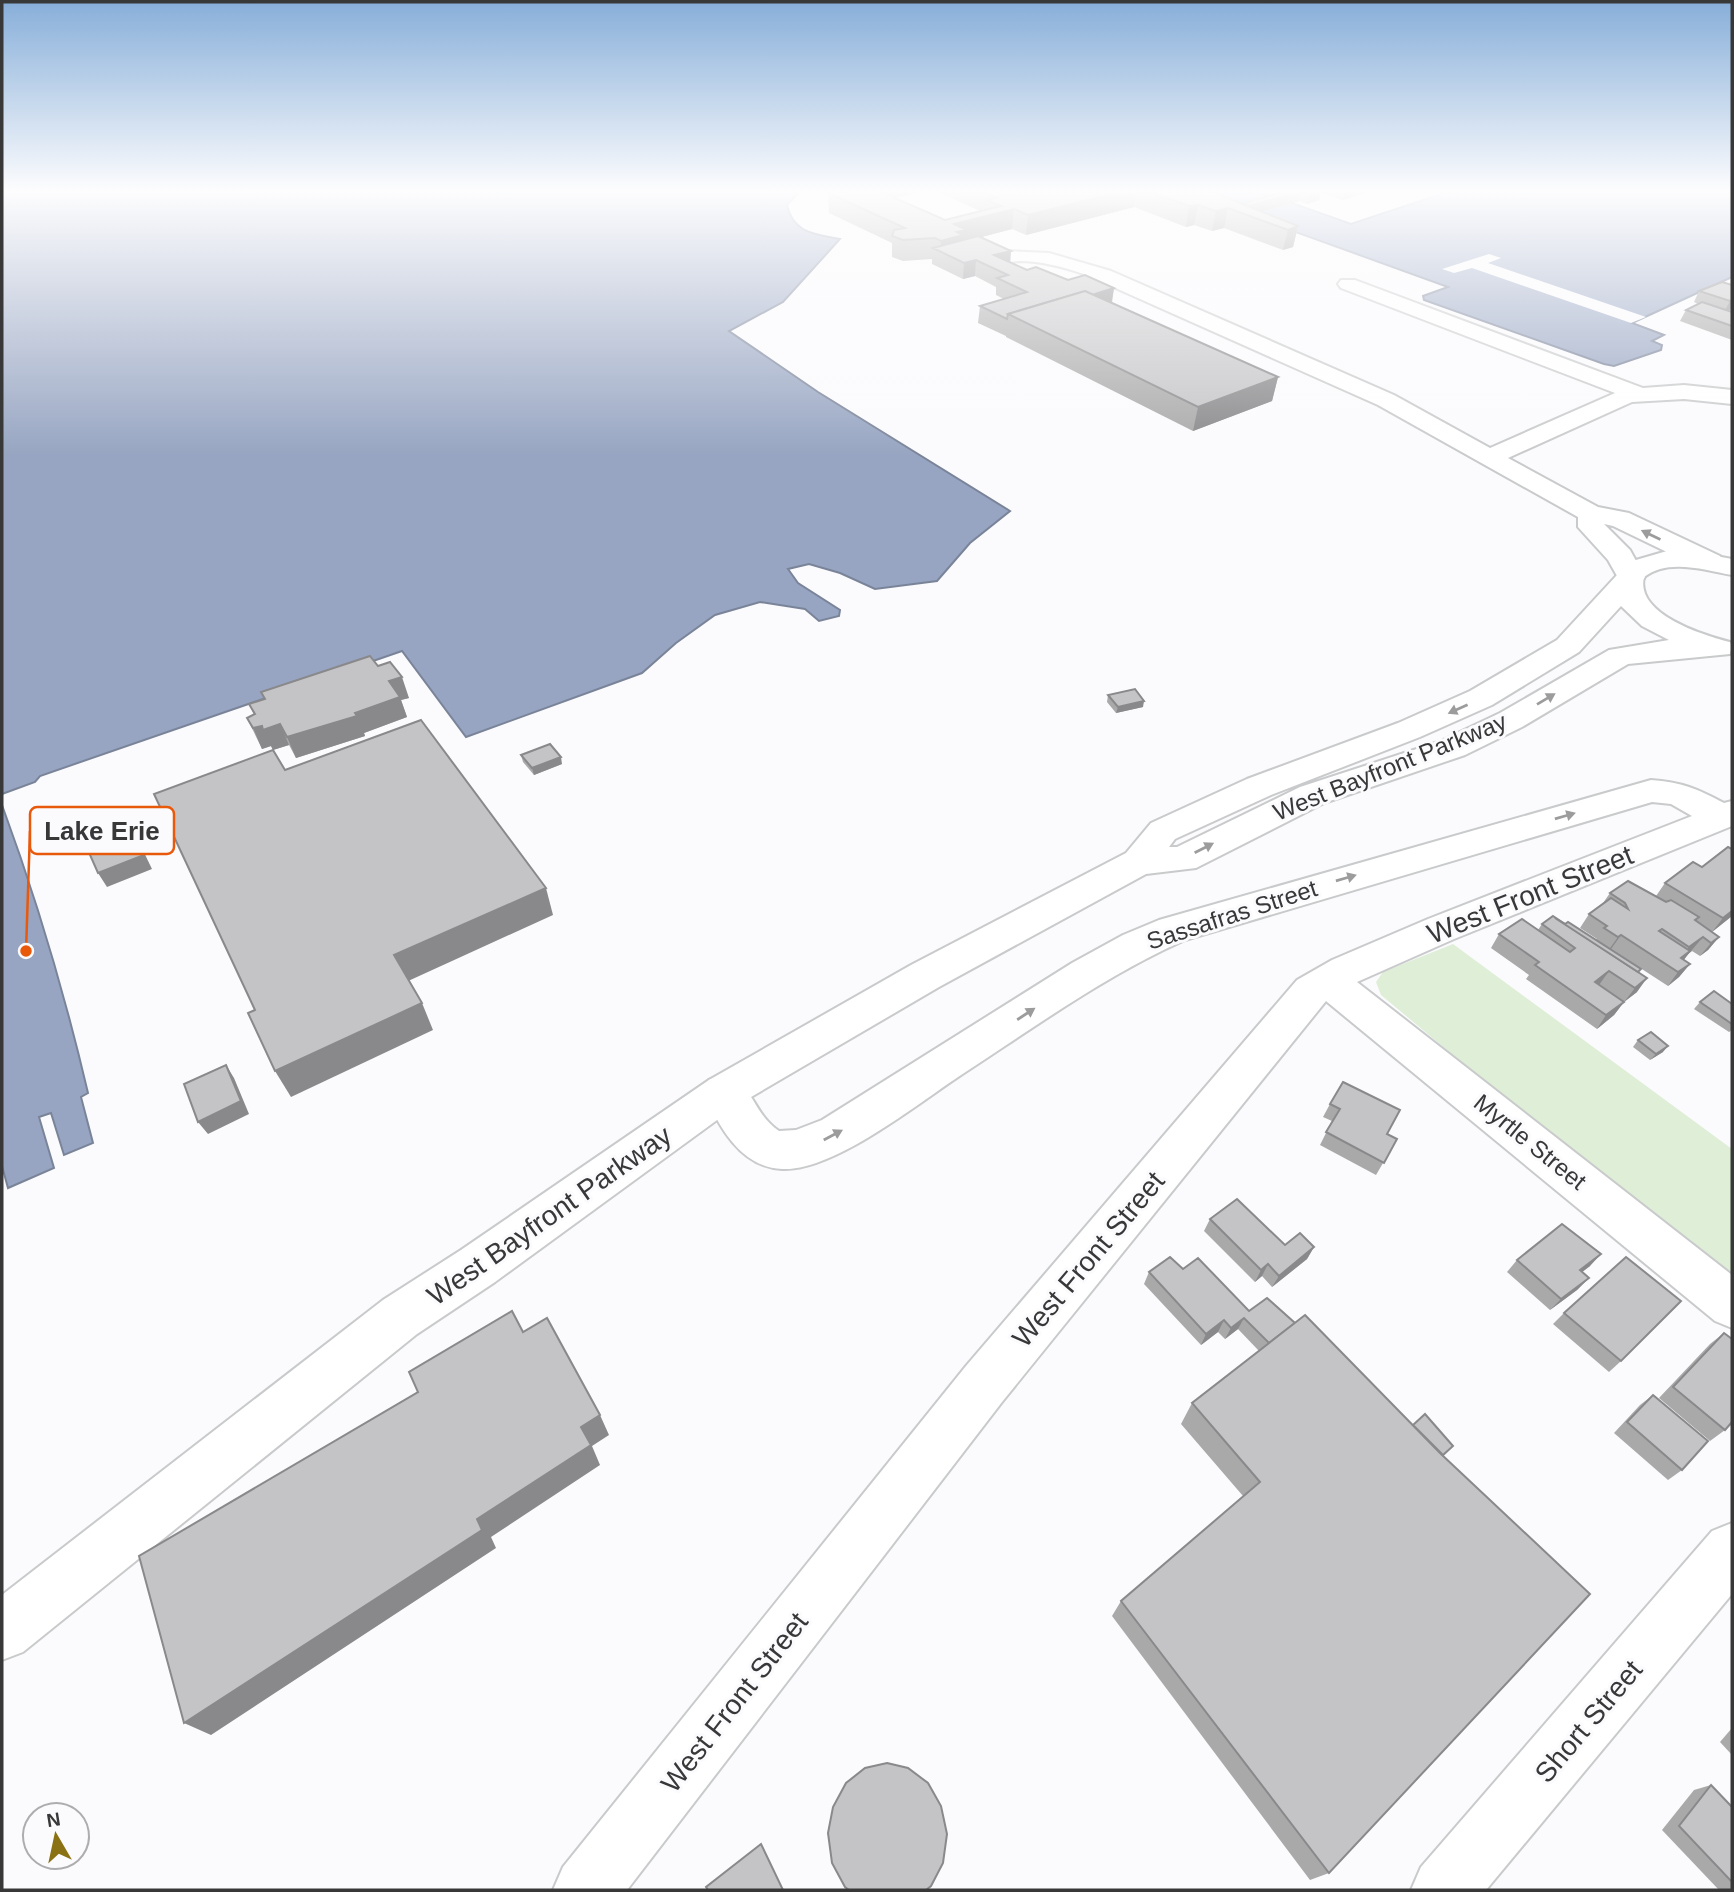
<svg xmlns="http://www.w3.org/2000/svg" width="1734" height="1892" font-family="Arial,sans-serif">
<rect width="100%" height="100%" fill="#fbfbfd"/>
<path fill="#dfeed7" d="M 1453,944 L 1732,1149 L 1732,1279 L 1550,1136 L 1381,995 L 1376,982 L 1383,972 Z"/>
<g fill="#97a5c2" stroke="#7a8499" stroke-width="2">
<path d="M 2,191 L 800,191 L 787,205 C 793,233 814,234 840,239 L 783,302 L 729,331 L 818,392 L 1010,511 L 970,543 L 937,581 L 875,589 L 840,573 L 809,564 L 788,569 L 798,583 L 840,610 L 839,616 L 819,621 L 805,609 L 760,602 L 715,615 L 676,643 L 642,673 L 466,737 L 402,651 L 40,776 L 35,782 L 2,794 Z"/>
<path d="M 1182,191 L 1258,191 L 1351,224 L 1450,191 L 1732,191 L 1732,277 L 1632,323 L 1664,335 L 1652,341 L 1662,345 L 1661,350 L 1614,366 L 1604,364 L 1424,300 L 1423,296 L 1448,287 Z"/>
<path d="M 2,805 C 37,900 65,995 88,1093 L 81,1097 L 93,1143 L 64,1155 L 51,1113 L 39,1117 L 54,1168 L 8,1188 L 2,1166 Z"/>
</g>
<path fill="#fbfbfd" d="M 1489,254 L 1501,258 L 1488,263 L 1646,317 L 1631,323 L 1472,268 L 1454,273 L 1442,269 Z"/>
<g fill="none" stroke-linecap="round" stroke-linejoin="round">
<g stroke="#c9cacb" stroke-width="4">
<g id="minor">
<path d="M 1006,251 L 1049,253 L 1111,271 L 1394,395 L 1490,448 L 1615,393 L 1341,288 L 1338,284 L 1341,280 L 1355,280 L 1643,388 L 1684,385 L 1732,390 L 1732,404 L 1684,399 L 1632,402 L 1508,458 L 1598,507 L 1629,513 L 1720,556 L 1724,562 L 1720,568 L 1710,570 L 1700,568 L 1613,526 L 1604,524 L 1630,550 L 1645,577 L 1641,583 L 1631,585 L 1621,583 L 1608,560 L 1578,527 L 1578,517 L 1378,405 L 1084,274 C 1063,267 1042,261 1019,261 C 1007,262 991,269 983,259 L 985,255 Z"/>
<path d="M 1651,780 C 1682,782 1697,789 1724,803 L 1732,801 L 1732,826 L 1454,939 L 1357,982 L 1732,1275 L 1732,1328 L 1715,1321 L 1326,1001 L 1002,1402 L 627,1890 L 553,1890 L 563,1867 L 966,1366 L 1297,980 L 1332,960 L 1428,919 L 1692,816 L 1671,804 L 1652,802 L 1185,940 C 1104,976 1032,1029 958,1077 C 916,1105 832,1172 782,1169 C 739,1167 719,1125 703,1092 L 709,1080 C 751,1065 748,1111 779,1131 L 796,1130 L 822,1120 L 1072,963 L 1123,935 L 1159,920 Z"/>
<path d="M 1732,1523 L 1732,1594 L 1486,1890 L 1411,1890 L 1421,1867 L 1712,1531 Z"/>
</g>
</g>
<g stroke="#c9cacb" stroke-width="4">
<path id="highway" d="M 1667,551 L 1700,553 L 1732,559 L 1732,575 C 1705,570 1668,558 1644,577 C 1635,614 1703,635 1730,642 L 1732,646 L 1730,654 L 1628,664 L 1522,727 L 1465,755 L 1324,803 L 1196,868 L 1146,874 L 939,987 L 739,1104 L 495,1282 L 417,1334 L 23,1652 L 2,1660 L 2,1595 L 383,1300 L 461,1250 L 709,1080 L 911,965 L 1126,853 L 1151,823 L 1247,779 L 1398,723 L 1470,691 L 1557,640 L 1629,562 ZM 1621,606 L 1642,626 L 1669,640 L 1609,650 L 1500,713 L 1441,741 L 1300,787 L 1177,847 L 1169,847 L 1175,839 L 1271,795 L 1420,737 L 1492,705 L 1579,652 Z"/>
</g>
<use href="#minor" fill="#fff" fill-rule="evenodd"/>
<use href="#highway" fill="#fff" fill-rule="evenodd"/>
</g>
<g fill="#a9a9aa">
<path d="M 828,191 L 924,191 L 895,198 L 945,220 L 980,211 L 936,191 L 1210,191 L 1242,204 L 1285,191 L 1370,191 L 1343,200 L 1321,193 L 1319,200 L 1307,204 L 1299,201 L 1262,212 L 1298,226 L 1293,247 L 1283,250 L 1224,228 L 1212,231 L 1194,225 L 1186,227 L 1134,207 L 1026,235 L 1012,229 L 981,237 L 1010,262 L 1027,270 L 1068,280 L 1114,288 L 1112,303 L 1278,377 L 1272,401 L 1193,431 L 1006,337 L 1006,336 L 978,323 L 980,306 L 1004,299 L 996,295 L 996,287 L 975,276 L 963,279 L 932,264 L 932,259 L 903,261 L 892,257 L 892,243 L 829,213 Z"/>
<path d="M 1732,285 L 1732,309 L 1728,311 L 1732,312 L 1732,340 L 1680,321 L 1686,310 L 1698,304 L 1694,302 L 1699,291 Z"/>
<path d="M 378,666 L 409,698 L 401,700 L 407,717 L 364,733 L 365,736 L 296,758 L 289,745 L 273,750 L 271,746 L 262,749 L 247,718 L 254,715 L 249,704 L 264,699 L 261,692 Z"/>
<path d="M 1108,695 L 1143,707 L 1116,713 L 1107,702 Z"/>
<path d="M 521,755 L 562,764 L 534,775 L 523,762 Z"/>
<path d="M 1732,849 L 1732,916 L 1712,932 L 1719,937 L 1708,950 L 1700,956 L 1692,951 L 1688,954 L 1684,960 L 1690,964 L 1679,977 L 1668,986 L 1611,949 L 1610,949 L 1639,973 L 1637,992 L 1624,1002 L 1614,1015 L 1597,1029 L 1526,979 L 1529,975 L 1491,948 L 1499,934 L 1538,930 L 1542,924 L 1565,924 L 1596,940 L 1597,939 L 1580,928 L 1589,914 L 1603,903 L 1610,893 L 1656,896 L 1665,883 L 1702,867 Z"/>
<path d="M 1700,1002 L 1732,1004 L 1732,1030 L 1729,1032 L 1694,1009 Z"/>
<path d="M 1638,1040 L 1663,1052 L 1650,1060 L 1633,1047 Z"/>
<path d="M 1330,1104 L 1397,1139 L 1376,1175 L 1320,1145 L 1332,1121 L 1323,1117 Z"/>
<path d="M 1210,1219 L 1285,1245 L 1314,1247 L 1307,1259 L 1272,1287 L 1262,1276 L 1255,1282 L 1204,1231 Z"/>
<path d="M 1517,1260 L 1590,1266 L 1582,1272 L 1589,1278 L 1577,1290 L 1550,1310 L 1507,1272 Z"/>
<path d="M 1183,1269 L 1249,1311 L 1443,1456 L 1329,1873 L 1310,1880 L 1112,1616 L 1121,1601 L 1243,1496 L 1181,1424 L 1192,1403 L 1259,1351 L 1238,1329 L 1225,1339 L 1218,1332 L 1201,1345 L 1144,1284 L 1149,1272 Z"/>
<path d="M 1564,1313 L 1621,1361 L 1609,1372 L 1553,1324 Z"/>
<path d="M 1724,1333 L 1732,1339 L 1732,1427 L 1730,1425 L 1725,1430 L 1710,1441 L 1659,1398 L 1710,1344 Z"/>
<path d="M 1653,1395 L 1682,1470 L 1668,1480 L 1614,1433 L 1640,1405 Z"/>
<path d="M 1732,1728 L 1732,1755 L 1720,1742 Z"/>
<path d="M 1711,1785 L 1732,1807 L 1732,1890 L 1719,1890 L 1662,1830 L 1694,1790 Z"/>
</g>
<g fill="#89898b">
<path d="M 865,191 L 924,191 L 865,205 Z"/>
<path d="M 1123,191 L 1137,191 L 1134,207 L 1026,235 L 1028,215 Z"/>
<path d="M 1301,191 L 1299,201 L 1249,215 L 1234,210 Z"/>
<path d="M 1310,191 L 1321,191 L 1319,200 L 1307,204 Z"/>
<path d="M 1345,191 L 1370,191 L 1343,200 Z"/>
<path d="M 1198,205 L 1194,225 L 1186,227 L 1189,206 Z"/>
<path d="M 1228,208 L 1224,228 L 1212,231 L 1216,211 Z"/>
<path d="M 1014,209 L 1012,229 L 967,241 L 941,252 L 941,241 L 954,224 Z"/>
<path d="M 1298,226 L 1293,247 L 1283,250 L 1288,230 Z"/>
<path d="M 1011,251 L 1010,267 L 994,255 Z"/>
<path d="M 976,260 L 975,276 L 963,279 L 964,263 Z"/>
<path d="M 1114,288 L 1111,305 L 1014,318 Z"/>
<path d="M 1732,300 L 1732,309 L 1724,312 L 1730,301 Z"/>
<path d="M 1278,377 L 1272,401 L 1193,431 L 1198,407 Z"/>
<path d="M 402,677 L 409,698 L 401,700 L 407,717 L 364,733 L 365,736 L 296,758 L 287,737 L 355,713 L 389,681 Z"/>
<path d="M 1144,701 L 1143,707 L 1116,713 L 1118,707 Z"/>
<path d="M 280,724 L 289,745 L 273,750 L 271,746 L 262,749 L 253,728 L 262,726 Z"/>
<path d="M 561,757 L 562,764 L 534,775 L 532,768 Z"/>
<path d="M 128,822 L 136,836 L 152,869 L 107,887 L 98,873 Z"/>
<path d="M 546,888 L 553,915 L 406,982 L 394,955 Z"/>
<path d="M 1732,911 L 1732,916 L 1712,932 L 1723,918 Z"/>
<path d="M 1621,935 L 1611,949 L 1608,951 L 1618,937 Z"/>
<path d="M 1703,937 L 1680,964 L 1673,969 L 1689,947 Z"/>
<path d="M 1719,937 L 1708,950 L 1700,956 L 1711,943 Z"/>
<path d="M 1690,964 L 1679,977 L 1668,986 L 1678,972 Z"/>
<path d="M 1609,971 L 1599,985 L 1595,982 Z"/>
<path d="M 1647,978 L 1637,992 L 1624,1002 L 1635,988 Z"/>
<path d="M 1624,1002 L 1614,1015 L 1597,1029 L 1606,1015 Z"/>
<path d="M 422,1003 L 433,1030 L 291,1097 L 275,1071 Z"/>
<path d="M 1668,1046 L 1663,1052 L 1650,1060 L 1656,1054 Z"/>
<path d="M 226,1065 L 234,1078 L 249,1114 L 208,1134 L 198,1122 Z"/>
<path d="M 1314,1247 L 1307,1259 L 1272,1287 L 1279,1276 Z"/>
<path d="M 1601,1254 L 1590,1266 L 1569,1282 L 1580,1270 Z"/>
<path d="M 1268,1264 L 1262,1276 L 1255,1282 L 1261,1270 Z"/>
<path d="M 1589,1278 L 1577,1290 L 1550,1310 L 1561,1299 Z"/>
<path d="M 1244,1318 L 1238,1329 L 1225,1339 L 1231,1328 Z"/>
<path d="M 1224,1320 L 1218,1332 L 1201,1345 L 1206,1334 Z"/>
<path d="M 600,1415 L 609,1435 L 592,1446 L 600,1465 L 491,1537 L 496,1548 L 211,1735 L 184,1723 L 477,1519 L 581,1427 Z"/>
</g>
<g fill="#c4c4c6" stroke="#89898b" stroke-width="2">
<path d="M 832,191 L 879,191 L 945,220 L 1001,206 L 987,200 L 997,198 L 981,191 L 1123,191 L 1028,215 L 1014,209 L 954,224 L 967,230 L 957,232 L 963,235 L 941,241 L 935,238 L 903,240 L 892,236 L 894,230 L 905,228 L 828,193 Z"/>
<path d="M 1147,191 L 1210,191 L 1298,226 L 1288,230 L 1228,208 L 1216,211 L 1198,205 L 1189,206 Z"/>
<path d="M 1286,191 L 1301,191 L 1248,206 L 1242,204 Z"/>
<path d="M 978,236 L 1011,251 L 994,255 L 1027,270 L 1036,267 L 1068,280 L 1085,275 L 1114,288 L 1092,295 L 1085,291 L 1008,314 L 1007,319 L 980,306 L 1027,292 L 997,278 L 1008,275 L 976,260 L 964,263 L 933,248 Z"/>
<path d="M 1722,282 L 1732,285 L 1732,300 L 1730,301 L 1699,291 Z"/>
<path d="M 1085,291 L 1278,377 L 1198,407 L 1008,314 Z"/>
<path d="M 1702,302 L 1732,312 L 1732,326 L 1686,310 Z"/>
<path d="M 370,656 L 378,666 L 390,662 L 402,677 L 389,681 L 400,697 L 355,713 L 357,716 L 287,737 L 280,724 L 263,730 L 262,726 L 253,728 L 247,718 L 255,714 L 249,704 L 265,699 L 261,692 Z"/>
<path d="M 1135,689 L 1144,701 L 1118,707 L 1108,695 Z"/>
<path d="M 421,720 L 546,888 L 394,955 L 422,1003 L 275,1071 L 248,1013 L 255,1010 L 154,794 L 273,750 L 285,770 Z"/>
<path d="M 550,744 L 561,757 L 532,768 L 521,755 Z"/>
<path d="M 128,822 L 144,855 L 98,873 L 83,839 Z"/>
<path d="M 1728,847 L 1732,849 L 1732,911 L 1723,918 L 1665,883 L 1693,862 L 1702,867 Z"/>
<path d="M 1628,881 L 1666,902 L 1671,900 L 1699,917 L 1695,920 L 1719,937 L 1711,943 L 1703,937 L 1689,947 L 1662,929 L 1659,931 L 1690,951 L 1681,958 L 1690,964 L 1678,972 L 1621,935 L 1618,937 L 1604,928 L 1607,926 L 1589,914 L 1611,898 L 1628,909 L 1625,903 L 1610,893 Z"/>
<path d="M 1553,916 L 1647,978 L 1635,988 L 1609,971 L 1595,982 L 1624,1002 L 1606,1015 L 1535,965 L 1539,962 L 1499,934 L 1522,919 L 1570,952 L 1575,948 L 1542,924 Z"/>
<path d="M 1555,918 L 1565,924 L 1568,922 L 1641,969 L 1638,972 Z"/>
<path d="M 1714,991 L 1732,1004 L 1732,1024 L 1700,1002 Z"/>
<path d="M 1651,1032 L 1668,1046 L 1656,1054 L 1638,1040 Z"/>
<path d="M 226,1065 L 241,1101 L 198,1122 L 184,1084 Z"/>
<path d="M 1343,1082 L 1400,1110 L 1387,1134 L 1397,1139 L 1384,1163 L 1326,1132 L 1340,1109 L 1330,1104 Z"/>
<path d="M 1237,1199 L 1285,1245 L 1300,1233 L 1314,1247 L 1279,1276 L 1268,1264 L 1261,1270 L 1210,1219 Z"/>
<path d="M 1562,1224 L 1601,1254 L 1580,1270 L 1589,1278 L 1561,1299 L 1517,1260 Z"/>
<path d="M 1170,1257 L 1183,1269 L 1198,1258 L 1249,1311 L 1267,1298 L 1295,1323 L 1269,1343 L 1244,1318 L 1231,1328 L 1224,1320 L 1206,1334 L 1149,1272 Z"/>
<path d="M 1626,1257 L 1681,1301 L 1621,1361 L 1564,1313 Z"/>
<path d="M 512,1311 L 523,1332 L 547,1318 L 600,1415 L 581,1427 L 591,1445 L 477,1519 L 482,1530 L 184,1723 L 139,1556 L 418,1392 L 409,1372 Z"/>
<path d="M 1305,1315 L 1441,1454 L 1590,1594 L 1329,1873 L 1121,1601 L 1260,1482 L 1192,1403 Z"/>
<path d="M 1724,1333 L 1732,1339 L 1732,1422 L 1725,1430 L 1673,1387 Z"/>
<path d="M 1653,1395 L 1708,1441 L 1682,1470 L 1627,1422 Z"/>
<path d="M 1425,1414 L 1453,1446 L 1443,1455 L 1413,1425 Z"/>
<path d="M 887,1763 L 908,1768 L 928,1783 L 941,1806 L 947,1834 L 943,1863 L 931,1886 L 926,1890 L 849,1890 L 845,1887 L 832,1863 L 828,1833 L 833,1807 L 846,1783 L 865,1768 Z"/>
<path d="M 1711,1785 L 1732,1807 L 1732,1882 L 1679,1826 Z"/>
<path d="M 761,1844 L 783,1890 L 708,1890 L 706,1887 Z"/>
</g>
<defs><path id="oneway-solid" d="M-6-.8H1V-3.2L6.5 0L1 3.2V.8H-6Z" transform="scale(1.75)"/></defs>
<g fill="#9c9c9c">
<use href="#oneway-solid" transform="translate(1651 535) rotate(-154)"/>
<use href="#oneway-solid" transform="translate(1546 699) rotate(-31)"/>
<use href="#oneway-solid" transform="translate(1458 709) rotate(156)"/>
<use href="#oneway-solid" transform="translate(1565 816) rotate(-16)"/>
<use href="#oneway-solid" transform="translate(1204 848) rotate(-27)"/>
<use href="#oneway-solid" transform="translate(1346 878) rotate(-16)"/>
<use href="#oneway-solid" transform="translate(1026 1014) rotate(-33)"/>
<use href="#oneway-solid" transform="translate(833 1135) rotate(-28)"/>
</g>
<linearGradient id="sky" x2="0" y2="1"><stop stop-color="#87aed9"/><stop offset="0.42" stop-color="#fdfdfe"/><stop offset="1" stop-color="#fdfdfe" stop-opacity="0"/></linearGradient>
<rect width="1734" height="456" fill="url(#sky)"/>
<g text-anchor="middle" stroke-width="6" stroke-linejoin="round" paint-order="stroke">
<g font-size="24" fill="#383839" stroke="#fbfbfd">
<text transform="translate(1390 767) rotate(-22)" y="8">West Bayfront Parkway</text>
<text transform="translate(1232 915) rotate(-18)" y="8">Sassafras Street</text>
<text transform="translate(1530 1142) rotate(39)" y="8">Myrtle Street</text>
</g>
<g font-size="28" fill="#383839" stroke="#fbfbfd">
<text transform="translate(1530 894) rotate(-22)" y="10">West Front Street</text>
<text transform="translate(549 1215) rotate(-35)" y="10">West Bayfront Parkway</text>
<text transform="translate(1088 1259) rotate(-50)" y="10">West Front Street</text>
<text transform="translate(734 1702) rotate(-52)" y="10">West Front Street</text>
<text transform="translate(1588 1721) rotate(-50)" y="10">Short Street</text>
</g>
</g>
<path fill="none" stroke="#e8590c" stroke-width="2.5" d="M26 951L30 831"/>
<circle fill="#e8590c" stroke="#fbfbfd" stroke-width="2.5" cx="26" cy="951" r="7"/>
<rect fill="#fbfbfd" stroke="#e8590c" stroke-width="2.5" x="30" y="807" width="144" height="47" rx="7"/>
<g font-size="26" text-anchor="middle" font-weight="bold" fill="#383839">
<text x="102" y="840">Lake Erie</text>
</g>
<rect width="1734" height="1892" fill="none" stroke="#383839" stroke-width="7"/>
<g transform="translate(56 1836) rotate(351)"><circle r="33" fill="#fbfbfd" stroke="#adadaf" stroke-width="2"/>
<path d="M0-5L12 26L0 18L-12 26Z" fill="#8a7113"/>
<text y="-10" font-size="19" font-weight="bold" text-anchor="middle" fill="#383839">N</text>
</g>
</svg>
